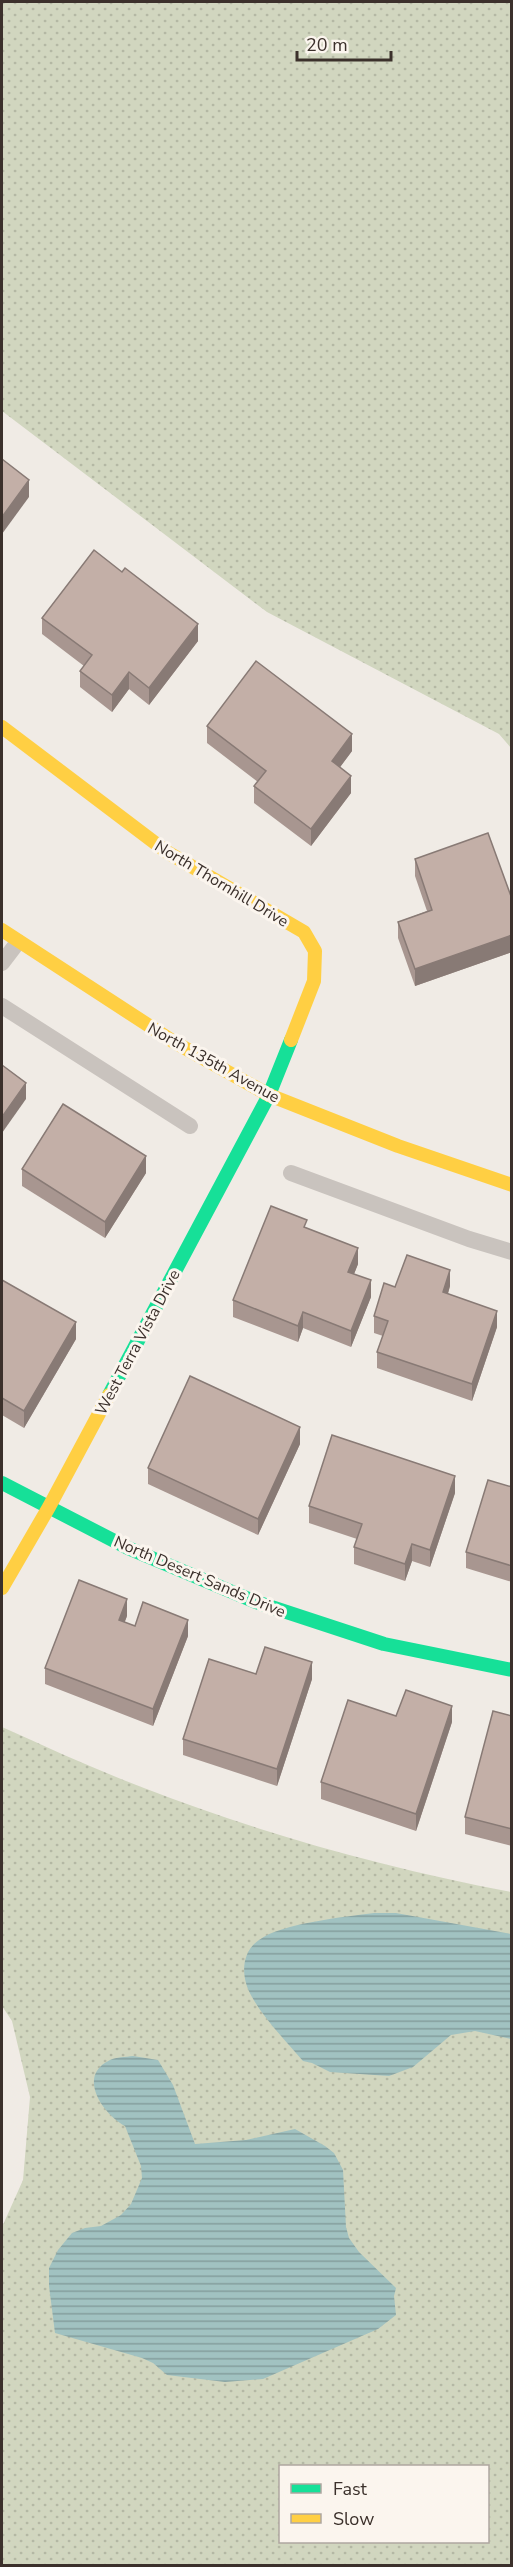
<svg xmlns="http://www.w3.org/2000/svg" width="513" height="2567" font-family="'Nunito Sans',sans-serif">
<defs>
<pattern id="grass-dots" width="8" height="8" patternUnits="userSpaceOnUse" patternTransform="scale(1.5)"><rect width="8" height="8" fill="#d1d6bf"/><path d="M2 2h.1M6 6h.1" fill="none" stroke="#b4b8a4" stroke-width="1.8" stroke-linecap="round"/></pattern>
<pattern id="water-rules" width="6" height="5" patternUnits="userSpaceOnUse" patternTransform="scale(1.5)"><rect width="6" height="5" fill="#a1c2c1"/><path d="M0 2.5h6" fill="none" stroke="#849e9d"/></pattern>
</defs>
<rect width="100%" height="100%" fill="#f0ebe5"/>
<g fill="url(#grass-dots)" fill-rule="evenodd">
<path d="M 2,2 L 511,2 L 511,748 L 499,734 L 267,612 L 2,411 Z"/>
<path d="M 2,1727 C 49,1748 96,1770 144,1788 C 262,1834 387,1868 511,1892 L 511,2565 L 2,2565 L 2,2227 L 23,2180 L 30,2097 L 12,2021 L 2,2006 ZM 280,2466 L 488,2466 L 488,2542 L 280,2542 Z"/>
</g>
<g fill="url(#water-rules)">
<path d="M 374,1913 L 396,1913 L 511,1934 L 511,2039 L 475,2031 L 451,2035 L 413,2067 L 389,2076 L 330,2072 L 312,2063 L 303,2061 C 286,2041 265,2020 252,1997 C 241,1979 240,1953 259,1940 C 282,1923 345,1917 374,1913 Z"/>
<path d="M 133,2056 L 158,2060 L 173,2085 L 195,2144 L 246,2140 L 295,2129 L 325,2146 L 334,2153 L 343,2170 L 346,2227 L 349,2238 L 359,2252 L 396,2288 L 394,2296 L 396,2315 L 378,2329 L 263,2379 L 225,2382 L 167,2375 L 153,2363 L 142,2358 L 55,2333 L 49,2286 L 49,2268 L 58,2250 L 72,2233 L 85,2228 L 101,2226 L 121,2215 L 131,2204 L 142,2178 L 141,2166 L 125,2126 C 103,2114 76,2076 110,2060 C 116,2057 126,2057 133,2056 Z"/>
</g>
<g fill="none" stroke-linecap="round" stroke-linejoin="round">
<g stroke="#c9c3be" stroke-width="16">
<path d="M 2,963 L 18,942"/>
<path d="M 2,1006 L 190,1126"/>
<path d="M 291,1173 L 469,1239 L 512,1252"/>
</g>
<g stroke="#16e098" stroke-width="14">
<path d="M 109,1395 L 269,1095 L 291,1040"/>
<path d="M 2,1483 L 128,1548 L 256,1602 L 384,1644 L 512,1670"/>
</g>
<g stroke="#ffcf43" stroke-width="14">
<path d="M 2,727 L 167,852 L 304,932 L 315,951 L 314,981 L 291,1040"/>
<path d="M 2,930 L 174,1042 L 269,1095 L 398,1146 L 512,1185"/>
<path d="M 2,1588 L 49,1507 L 109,1395"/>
</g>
</g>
<g fill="#a89690">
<path d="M 42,618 L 198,641 L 149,705 L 129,689 L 112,712 L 80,687 L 80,671 L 84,666 L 42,634 Z"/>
<path d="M 207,726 L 352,751 L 340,767 L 351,793 L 311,846 L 254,803 L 254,786 L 258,782 L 207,743 Z"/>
<path d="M 415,859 L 512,899 L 512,952 L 415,986 L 398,938 L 398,922 L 427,911 L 415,876 Z"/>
<path d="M 22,1169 L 146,1173 L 105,1238 L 22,1186 Z"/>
<path d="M 307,1228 L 358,1264 L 354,1274 L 371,1297 L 351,1347 L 303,1328 L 298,1342 L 233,1317 L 233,1300 Z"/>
<path d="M 2,1280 L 76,1339 L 24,1428 L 2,1415 Z"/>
<path d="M 450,1286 L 448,1294 L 497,1327 L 472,1401 L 377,1368 L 377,1352 L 383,1336 L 374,1333 L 374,1316 L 395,1287 Z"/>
<path d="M 300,1444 L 258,1535 L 148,1484 L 148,1468 Z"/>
<path d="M 512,1487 L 512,1582 L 466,1568 L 466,1552 Z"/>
<path d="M 455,1493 L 430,1567 L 412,1561 L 405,1581 L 354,1564 L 354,1547 L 357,1539 L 309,1523 L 309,1506 Z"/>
<path d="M 127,1616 L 124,1623 L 135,1626 L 188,1636 L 153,1726 L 45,1684 L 45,1668 Z"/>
<path d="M 256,1674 L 312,1679 L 277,1786 L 183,1755 L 183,1739 Z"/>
<path d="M 512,1716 L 512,1846 L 465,1834 L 465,1817 Z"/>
<path d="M 452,1722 L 416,1831 L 321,1799 L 321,1782 Z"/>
</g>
<g fill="#887a75">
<path d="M 29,480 L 29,497 L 2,534 L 2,517 Z"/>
<path d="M 198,624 L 198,641 L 149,705 L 149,688 Z"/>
<path d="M 129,672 L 129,689 L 112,712 L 112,695 Z"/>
<path d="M 352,734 L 352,751 L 332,778 L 332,761 Z"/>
<path d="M 351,776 L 351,793 L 311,846 L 311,829 Z"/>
<path d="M 512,935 L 512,952 L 415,986 L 415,969 Z"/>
<path d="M 26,1083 L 26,1099 L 2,1133 L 2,1117 Z"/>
<path d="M 146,1156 L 146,1173 L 105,1238 L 105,1222 Z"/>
<path d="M 358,1248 L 358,1264 L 348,1289 L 348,1272 Z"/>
<path d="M 450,1270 L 450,1286 L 443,1309 L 443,1292 Z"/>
<path d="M 371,1280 L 371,1297 L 351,1347 L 351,1331 Z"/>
<path d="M 497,1311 L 497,1327 L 472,1401 L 472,1384 Z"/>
<path d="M 303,1312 L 303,1328 L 298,1342 L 298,1326 Z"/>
<path d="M 76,1322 L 76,1339 L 24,1428 L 24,1411 Z"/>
<path d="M 300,1427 L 300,1444 L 258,1535 L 258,1519 Z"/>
<path d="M 455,1476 L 455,1493 L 430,1567 L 430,1550 Z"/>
<path d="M 412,1544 L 412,1561 L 405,1581 L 405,1564 Z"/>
<path d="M 127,1599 L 127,1616 L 119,1637 L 119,1620 Z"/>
<path d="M 188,1620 L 188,1636 L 153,1726 L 153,1709 Z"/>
<path d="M 312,1662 L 312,1679 L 277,1786 L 277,1769 Z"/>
<path d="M 452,1706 L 452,1722 L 416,1831 L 416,1814 Z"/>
</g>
<g fill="#c3afa7" stroke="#887a75" stroke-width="1.5">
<path d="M 2,459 L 29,480 L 2,517 Z"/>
<path d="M 94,550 L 122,572 L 125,568 L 198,624 L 149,688 L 129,672 L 112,695 L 80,671 L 92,655 L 42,618 Z"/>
<path d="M 256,661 L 352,734 L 332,761 L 351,776 L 311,829 L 254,786 L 266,771 L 207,726 Z"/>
<path d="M 488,833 L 512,899 L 512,935 L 415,969 L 398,922 L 432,910 L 415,859 Z"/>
<path d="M 2,1065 L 26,1083 L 2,1117 Z"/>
<path d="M 63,1104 L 146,1156 L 105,1222 L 22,1169 Z"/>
<path d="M 271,1206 L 307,1220 L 304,1227 L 358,1248 L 348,1272 L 371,1280 L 351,1331 L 303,1312 L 298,1326 L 233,1300 Z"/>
<path d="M 407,1255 L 450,1270 L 443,1292 L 497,1311 L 472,1384 L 377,1352 L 388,1321 L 374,1316 L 384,1283 L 395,1287 Z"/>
<path d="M 2,1280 L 76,1322 L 24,1411 L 2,1398 Z"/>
<path d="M 190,1376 L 300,1427 L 258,1519 L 148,1468 Z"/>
<path d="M 332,1435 L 455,1476 L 430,1550 L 412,1544 L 405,1564 L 354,1547 L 362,1524 L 309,1506 Z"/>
<path d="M 488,1480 L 512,1487 L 512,1566 L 466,1552 Z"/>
<path d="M 79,1580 L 127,1599 L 119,1620 L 135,1626 L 143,1602 L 188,1620 L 153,1709 L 45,1668 Z"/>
<path d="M 265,1647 L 312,1662 L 277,1769 L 183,1739 L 209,1659 L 256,1674 Z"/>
<path d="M 406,1690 L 452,1706 L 416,1814 L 321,1782 L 348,1700 L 396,1716 Z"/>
<path d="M 493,1711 L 512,1716 L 512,1829 L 465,1817 Z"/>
</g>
<g text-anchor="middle" stroke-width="6" stroke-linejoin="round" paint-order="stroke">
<g font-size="16" fill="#3b302b" stroke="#fbf5ee">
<text transform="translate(222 883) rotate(31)" y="6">North Thornhill Drive</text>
<text transform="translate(214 1062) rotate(29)" y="6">North 135th Avenue</text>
<text transform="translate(137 1342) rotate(-62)" y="6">West Terra Vista Drive</text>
<text transform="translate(200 1576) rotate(23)" y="6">North Desert Sands Drive</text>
</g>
</g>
<rect width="513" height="2567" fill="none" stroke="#3b302b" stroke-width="6"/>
<rect x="279" y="2465" width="210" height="78" fill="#fbf5ee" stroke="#aea6a0" stroke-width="1.5"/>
<rect x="291" y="2484" width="30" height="9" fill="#16e098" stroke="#aea6a0" stroke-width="1.5"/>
<text x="333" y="2495" font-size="18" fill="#3b302b">Fast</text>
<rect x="291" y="2514" width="30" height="9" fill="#ffcf43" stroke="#aea6a0" stroke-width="1.5"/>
<text x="333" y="2525" font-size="18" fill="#3b302b">Slow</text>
<path d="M297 51v9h94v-9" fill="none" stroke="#3b302b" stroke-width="3"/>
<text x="306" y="51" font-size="18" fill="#3b302b" stroke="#fbf5ee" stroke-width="4.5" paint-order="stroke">20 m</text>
</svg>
